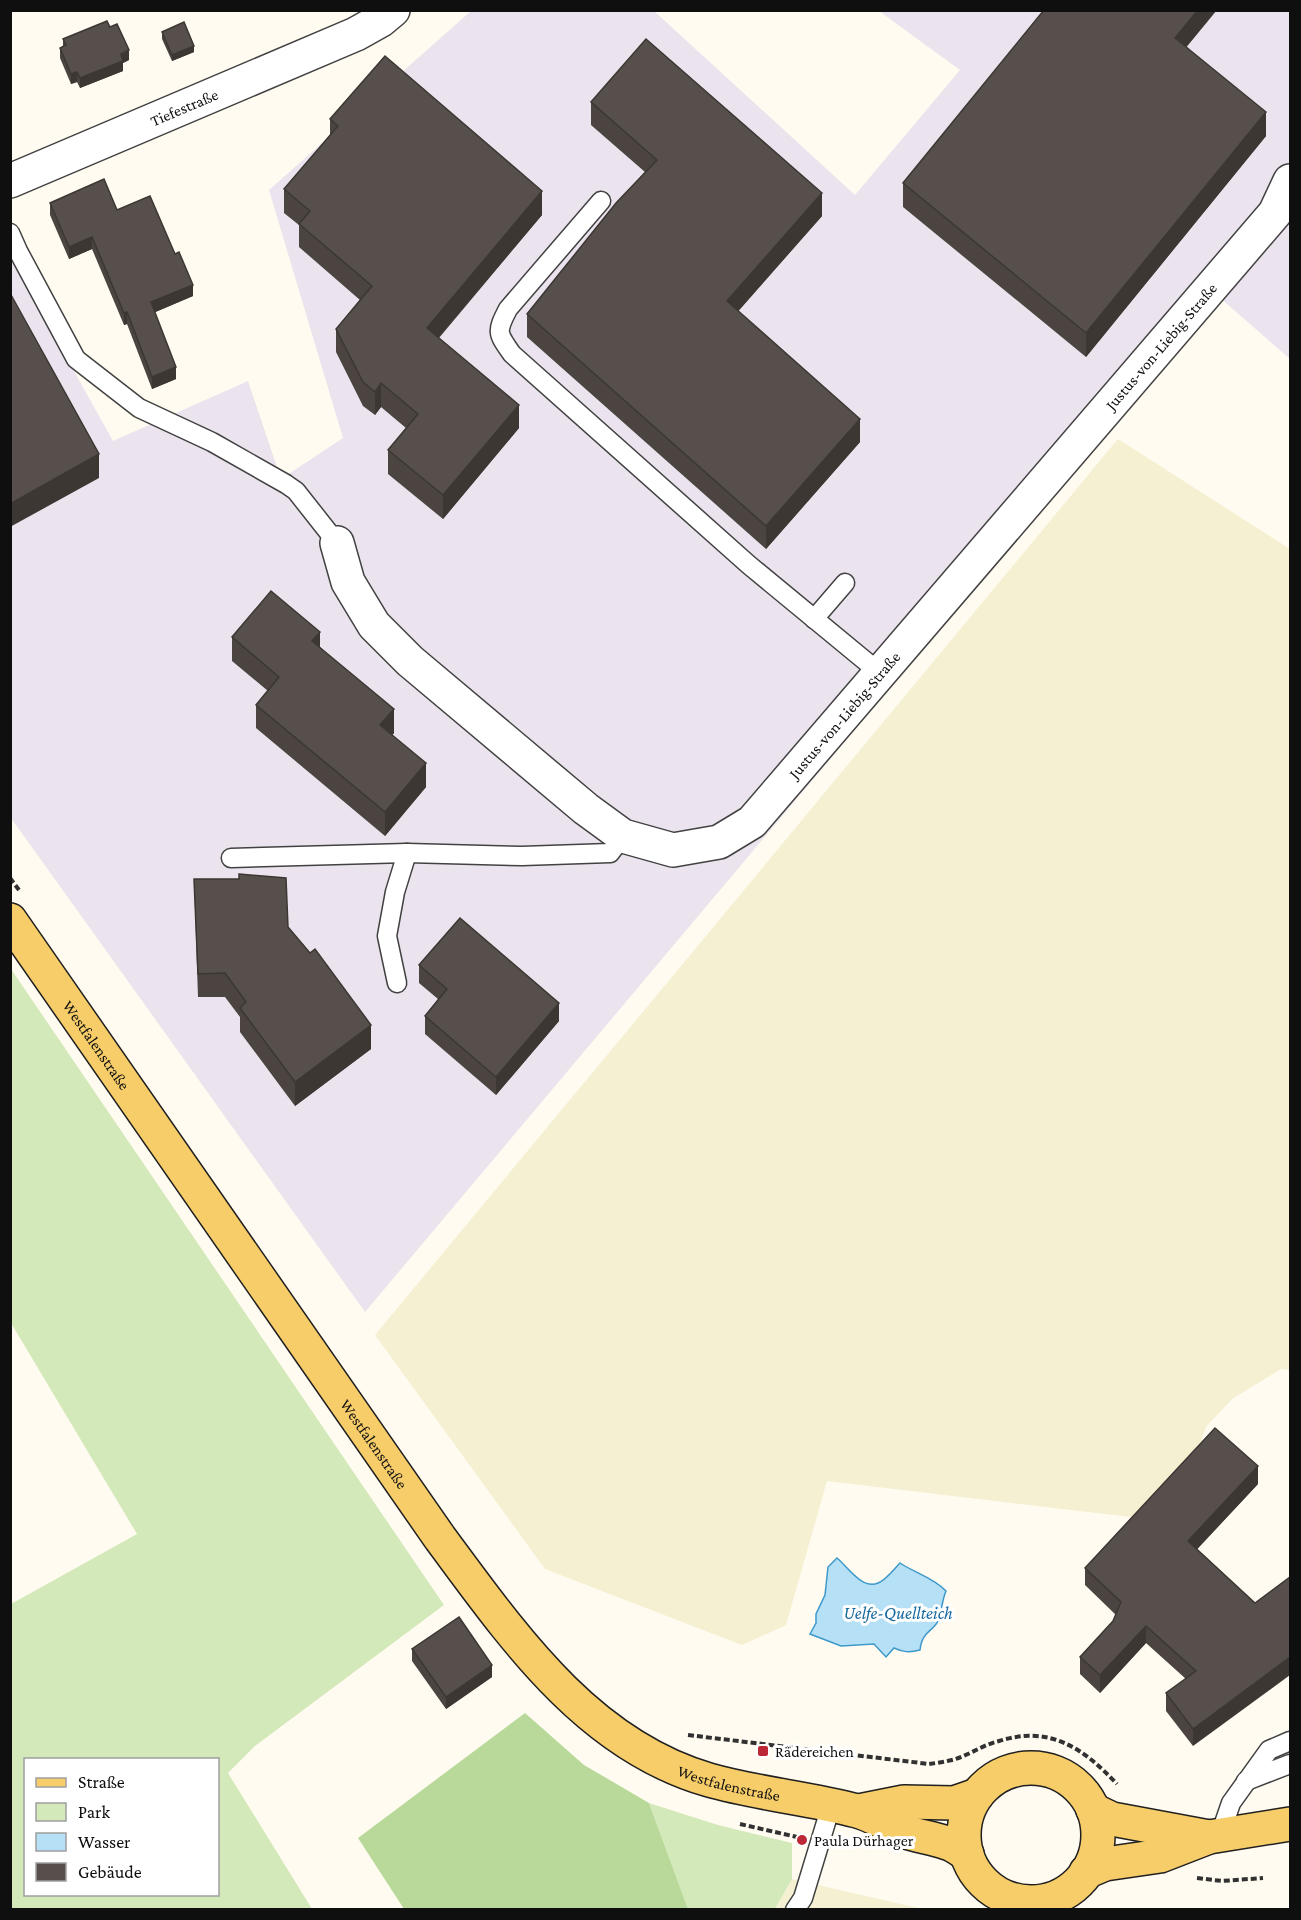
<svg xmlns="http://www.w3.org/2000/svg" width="1301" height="1920" font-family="'Crimson Pro',serif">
<rect width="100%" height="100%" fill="#fffbf0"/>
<path fill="#ebe3ed" d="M 471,11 L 654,11 L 855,195 L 960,70 L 879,11 L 1290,11 L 1290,359 L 1219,297 L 365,1312 L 11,818 L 10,256 L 113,441 L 248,381 L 281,479 L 343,438 L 269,190 Z"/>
<g fill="#f4f0d1">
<path d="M 1118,439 L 1290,549 L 1290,1370 L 1281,1369 L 1232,1399 L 1206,1427 L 1197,1454 L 1139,1518 L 827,1481 L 786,1625 L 742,1645 L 545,1569 L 375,1335 Z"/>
<path d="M 792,1879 L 918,1908 L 919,1909 L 775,1910 Z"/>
</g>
<g fill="#d4e9ba" fill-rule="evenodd">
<path d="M 11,969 L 444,1605 L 255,1746 L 228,1773 L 312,1909 L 11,1909 L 11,1604 L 137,1534 L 11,1323 ZM 26,1760 L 218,1760 L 218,1894 L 26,1894 Z"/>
<path d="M 649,1803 L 718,1825 L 792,1843 L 792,1879 L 775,1909 L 688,1909 Z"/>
</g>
<path fill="#b9d99a" d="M 525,1713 L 584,1765 L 649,1803 L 688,1909 L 404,1909 L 358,1838 Z"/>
<path fill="#b6e0f5" stroke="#3e99cb" stroke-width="1.5" d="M 837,1558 C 847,1566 862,1590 878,1583 C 886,1580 894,1569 900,1563 C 915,1573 934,1578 946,1591 C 942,1600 942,1610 939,1619 C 934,1632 922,1630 920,1650 C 909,1653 903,1652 894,1648 L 886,1657 L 874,1644 L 841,1646 L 810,1634 L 816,1623 L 816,1614 L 825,1595 L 828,1567 Z"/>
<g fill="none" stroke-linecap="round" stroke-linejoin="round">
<g stroke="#424242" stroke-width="21">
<g id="lane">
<path d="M 601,201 L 508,309 C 496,332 497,333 512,354 L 749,565 L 880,673"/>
<path d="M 10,233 L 18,251 L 76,359 L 139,408 L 212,442 L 286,484 L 296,491 L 337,543"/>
<path d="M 814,619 L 845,583"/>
<path d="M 231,858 L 407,853 L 522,856 L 610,853 L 623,836"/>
<path d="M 397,983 L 387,936 L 395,892 L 407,853"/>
<path d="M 1246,1781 L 1290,1764"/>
<path d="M 1220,1835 L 1231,1803 L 1269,1750 L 1290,1741"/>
<path d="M 795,1910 L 803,1898 L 831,1806"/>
</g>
</g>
<g stroke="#424242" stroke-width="36">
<g id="street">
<path id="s1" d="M 10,181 L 356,34 L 381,20 L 393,10"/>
<path id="s2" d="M 337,543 L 348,582 L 374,625 L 410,661 L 586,809 L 623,836 L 673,850 L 719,842 L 752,822 L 1275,213 L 1290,181"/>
</g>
</g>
<g stroke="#202020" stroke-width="36">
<g id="primary">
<path id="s3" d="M 10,920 L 440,1538 C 512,1635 587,1745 709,1780 C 758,1794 809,1798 857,1811 C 873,1815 887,1826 903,1831 C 917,1836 933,1838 947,1843 C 954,1845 960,1850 967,1854"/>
<circle cx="1031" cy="1835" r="67"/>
<path d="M 1093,1810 L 1112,1819 L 1209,1837"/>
<path d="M 859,1811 L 904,1802 L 954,1803 L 977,1795"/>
<path d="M 1086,1872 L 1105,1864 L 1160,1856 L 1209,1837 L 1290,1824"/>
</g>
</g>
<g stroke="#313131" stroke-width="4" stroke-dasharray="6 3" stroke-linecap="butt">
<path d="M 10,878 L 19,890"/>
<path d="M 688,1735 L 929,1764 C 936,1763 944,1762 952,1760 C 968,1756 982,1745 999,1741 C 1050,1725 1083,1748 1117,1784"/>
<path d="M 740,1824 L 797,1837"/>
<path d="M 1197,1878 L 1222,1881 L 1263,1878"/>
</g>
<use href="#lane" stroke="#fff" stroke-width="18"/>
<use href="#street" stroke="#fff" stroke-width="33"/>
<use href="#primary" stroke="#f6cd69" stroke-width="33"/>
</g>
<g fill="#4b4440">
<path d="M 162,32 L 194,52 L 172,61 L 162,39 Z"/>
<path d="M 63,39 L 129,60 L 123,63 L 123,71 L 80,88 L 77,82 L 71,84 L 60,58 L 60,48 L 63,46 Z"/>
<path d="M 1187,47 L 1266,136 L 1086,357 L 903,207 L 903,183 Z"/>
<path d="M 591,102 L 822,216 L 738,311 L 860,442 L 766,549 L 527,337 L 527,314 L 645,172 L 591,125 Z"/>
<path d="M 330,119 L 542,215 L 439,338 L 519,428 L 443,519 L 388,474 L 388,450 L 406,428 L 381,407 L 375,415 L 363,406 L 336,352 L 336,329 L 360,300 L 299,247 L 299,225 L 284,213 L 284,189 L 330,135 Z"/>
<path d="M 50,203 L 117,210 L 193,296 L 155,312 L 176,379 L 152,389 L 127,324 L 124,325 L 92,249 L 69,259 L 50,215 Z"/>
<path d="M 232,637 L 320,647 L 394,733 L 392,735 L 426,787 L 385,836 L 256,728 L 256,705 L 268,691 L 232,661 Z"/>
<path d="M 194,879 L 288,927 L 371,1049 L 295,1106 L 240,1032 L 240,1017 L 225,997 L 198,997 Z"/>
<path d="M 419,965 L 559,1021 L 496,1095 L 425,1034 L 425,1016 L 438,999 L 419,983 Z"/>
<path d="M 1258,1484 L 1197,1549 L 1255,1603 L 1193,1746 L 1166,1711 L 1166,1693 L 1186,1679 L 1146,1643 L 1100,1693 L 1080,1674 L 1080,1657 L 1113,1621 L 1116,1615 L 1085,1585 L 1085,1568 Z"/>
<path d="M 412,1649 L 492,1677 L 446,1709 L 412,1661 Z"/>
</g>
<g fill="#3d3734">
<path d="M 1198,10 L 1217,10 L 1175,61 L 1175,38 Z"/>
<path d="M 194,46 L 194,52 L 172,61 L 172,55 Z"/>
<path d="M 129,50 L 129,60 L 123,63 L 123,71 L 80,88 L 80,78 Z"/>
<path d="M 77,72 L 77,82 L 71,84 L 71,74 Z"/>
<path d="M 1266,112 L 1266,136 L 1086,357 L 1086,333 Z"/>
<path d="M 542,191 L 542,215 L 427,351 L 427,328 Z"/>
<path d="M 822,193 L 822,216 L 727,324 L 727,301 Z"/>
<path d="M 92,237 L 92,249 L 69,259 L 69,247 Z"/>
<path d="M 193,285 L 193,296 L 151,314 L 151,302 Z"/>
<path d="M 127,312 L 127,324 L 124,325 L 124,313 Z"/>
<path d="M 176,367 L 176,379 L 152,389 L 152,377 Z"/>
<path d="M 381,383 L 381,407 L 375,415 L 375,392 Z"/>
<path d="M 519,405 L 519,428 L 443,519 L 443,495 Z"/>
<path d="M 860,419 L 860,442 L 766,549 L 766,526 Z"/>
<path d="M 99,454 L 99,478 L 10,527 L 10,504 Z"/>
<path d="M 320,632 L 320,656 L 312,641 Z"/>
<path d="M 394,709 L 394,733 L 380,749 L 380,725 Z"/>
<path d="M 426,763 L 426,787 L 385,836 L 385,812 Z"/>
<path d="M 559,1003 L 559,1021 L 496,1095 L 496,1077 Z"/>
<path d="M 371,1025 L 371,1049 L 295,1106 L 295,1082 Z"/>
<path d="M 1258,1466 L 1258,1484 L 1188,1559 L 1188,1541 Z"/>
<path d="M 1146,1626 L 1146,1643 L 1100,1693 L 1100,1675 Z"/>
<path d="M 1290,1657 L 1290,1675 L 1193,1746 L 1193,1729 Z"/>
<path d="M 492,1665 L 492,1677 L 446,1709 L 446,1697 Z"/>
</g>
<g fill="#574f4b" stroke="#3d3734" stroke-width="1.5">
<path d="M 1044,10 L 1198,10 L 1175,38 L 1266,112 L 1086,333 L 903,183 Z"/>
<path d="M 107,21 L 110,27 L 117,24 L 129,50 L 121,54 L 123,61 L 80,78 L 77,72 L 71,74 L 60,48 L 66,45 L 63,39 Z"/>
<path d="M 184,22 L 194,46 L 172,55 L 162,32 Z"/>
<path d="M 646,39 L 822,193 L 727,301 L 860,419 L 766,526 L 527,314 L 616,203 L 657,160 L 591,102 Z"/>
<path d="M 385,56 L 542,191 L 427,328 L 519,405 L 443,495 L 388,450 L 418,414 L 381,383 L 375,392 L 363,382 L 336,329 L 372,286 L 299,224 L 310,211 L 284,189 L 338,126 L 330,119 Z"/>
<path d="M 104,179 L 117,210 L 150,196 L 175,254 L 179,252 L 193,285 L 151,302 L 176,367 L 152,377 L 127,312 L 124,313 L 92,237 L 69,247 L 50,203 Z"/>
<path d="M 10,293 L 99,454 L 10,504 Z"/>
<path d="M 271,591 L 320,632 L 312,641 L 394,709 L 380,725 L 426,763 L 385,812 L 256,705 L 279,677 L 232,637 Z"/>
<path d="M 239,874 L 286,878 L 288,927 L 310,953 L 315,949 L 371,1025 L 295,1082 L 240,1008 L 246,1002 L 225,973 L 198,974 L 194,879 L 239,879 Z"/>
<path d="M 460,918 L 559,1003 L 496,1077 L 425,1016 L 447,989 L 419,965 Z"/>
<path d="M 1215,1428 L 1258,1466 L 1188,1541 L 1255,1603 L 1290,1577 L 1290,1657 L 1193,1729 L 1166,1693 L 1196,1671 L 1146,1626 L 1100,1675 L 1080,1657 L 1113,1621 L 1121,1602 L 1085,1568 Z"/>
<path d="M 459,1617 L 492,1665 L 446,1697 L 412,1649 Z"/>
</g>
<g fill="#bd2836" stroke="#fff" stroke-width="2">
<rect x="757" y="1745" width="12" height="12" rx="3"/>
<circle cx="802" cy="1840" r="6"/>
</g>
<g text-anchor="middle" stroke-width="6" stroke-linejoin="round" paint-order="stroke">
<g font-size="16" fill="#0f0f0f" stroke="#fff">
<text dy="6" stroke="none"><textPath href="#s1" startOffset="189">Tiefestraße</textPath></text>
<text dy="6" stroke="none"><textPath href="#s2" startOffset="1182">Justus-von-Liebig-Straße</textPath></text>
<text dy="6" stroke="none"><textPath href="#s2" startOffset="696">Justus-von-Liebig-Straße</textPath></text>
<text dy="6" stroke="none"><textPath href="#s3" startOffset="152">Westfalenstraße</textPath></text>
<text dy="6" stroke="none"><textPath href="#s3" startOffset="638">Westfalenstraße</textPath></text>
<text dy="6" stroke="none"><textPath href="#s3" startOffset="1142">Westfalenstraße</textPath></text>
</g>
<g font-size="16" fill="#0f0f0f" stroke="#fff" text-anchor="start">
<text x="775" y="1757">Rädereichen</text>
<text x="814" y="1846">Paula Dürhager</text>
</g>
<g font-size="18" font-style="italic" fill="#196a9f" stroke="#fff">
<text x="898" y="1619">Uelfe-Quellteich</text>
</g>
</g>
<rect width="1301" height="1920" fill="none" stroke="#0f0f0f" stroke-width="24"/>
<rect x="24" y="1758" width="195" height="138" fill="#ffffff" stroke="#9f9f9f" stroke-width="1.5"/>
<rect x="36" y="1778" width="30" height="9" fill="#f6cd69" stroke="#9f9f9f" stroke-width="1.5"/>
<text x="78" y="1788" font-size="18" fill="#0f0f0f">Straße</text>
<rect x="36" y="1803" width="30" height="18" fill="#d4e9ba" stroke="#9f9f9f" stroke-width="1.5"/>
<text x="78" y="1818" font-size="18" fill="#0f0f0f">Park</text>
<rect x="36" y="1833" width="30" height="18" fill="#b6e0f5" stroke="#9f9f9f" stroke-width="1.5"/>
<text x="78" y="1848" font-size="18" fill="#0f0f0f">Wasser</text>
<rect x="36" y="1863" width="30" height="18" fill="#574f4b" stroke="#9f9f9f" stroke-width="1.5"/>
<text x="78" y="1878" font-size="18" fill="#0f0f0f">Gebäude</text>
</svg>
